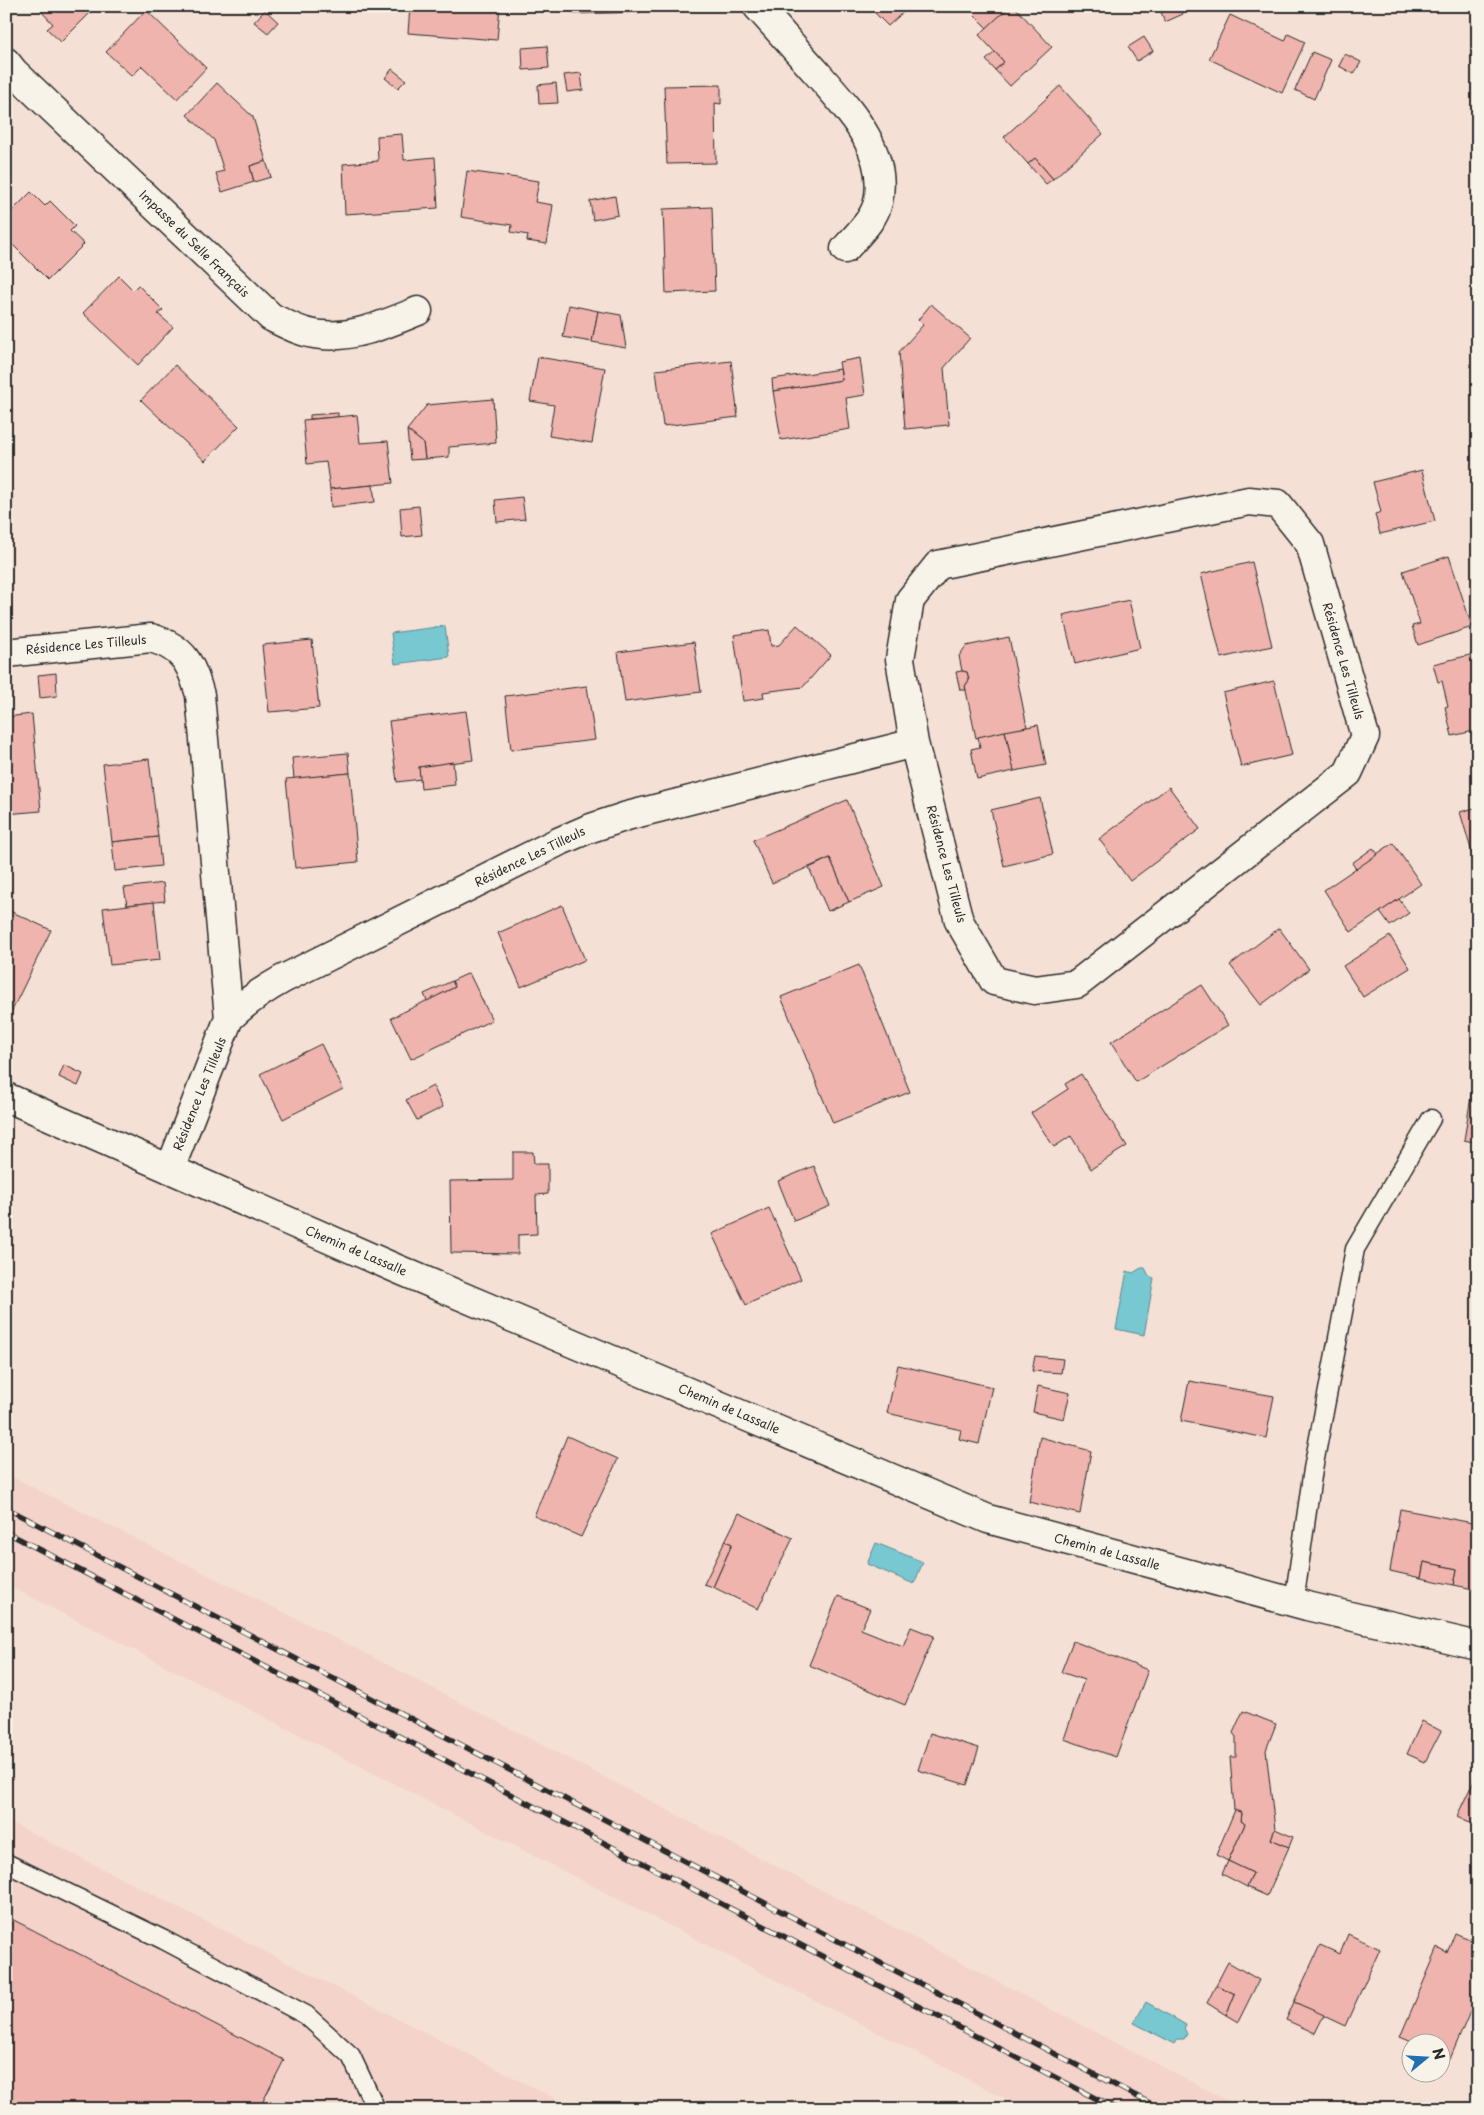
<svg xmlns="http://www.w3.org/2000/svg" width="1484" height="2115" font-family="'Playpen Sans',sans-serif">
<rect width="100%" height="100%" fill="#f5e0d6"/>
<filter id="ink" filterUnits="userSpaceOnUse"><feTurbulence type="fractalNoise" baseFrequency=".02" numOctaves="2"/><feDisplacementMap in="SourceGraphic" scale="10" xChannelSelector="R" yChannelSelector="G"/><feConvolveMatrix kernelMatrix="1 2 1 2 8 2 1 2 1" color-interpolation-filters="sRGB"/></filter>
<g filter="url(#ink)">
<g fill="#f3d3ca">
<path d="M 6,1474 L 361,1651 L 1243,2109 L 1026,2109 L 6,1584 Z"/>
<path d="M 6,1820 L 576,2109 L 6,2109 Z"/>
</g>
<g fill="#78c8d1" stroke="#59898f">
<path d="M 445,626 L 449,657 L 395,664 L 391,633 Z"/>
<path d="M 1141,1268 L 1145,1268 L 1149,1276 L 1154,1278 L 1144,1335 L 1116,1329 L 1127,1271 L 1133,1273 Z"/>
<path d="M 876,1543 L 923,1562 L 914,1584 L 867,1564 Z"/>
<path d="M 1146,2002 L 1186,2025 L 1184,2028 L 1187,2034 L 1184,2039 L 1178,2039 L 1175,2044 L 1134,2023 Z"/>
</g>
<g fill="#efb4ad" stroke="#2b2b2b">
<path d="M 43,6 L 97,6 L 61,42 L 47,29 L 53,24 L 41,11 Z"/>
<path d="M 410,6 L 500,6 L 497,40 L 408,33 Z"/>
<path d="M 574,6 L 641,6 L 641,12 L 574,14 Z"/>
<path d="M 883,6 L 910,6 L 888,26 L 875,13 Z"/>
<path d="M 983,6 L 1010,6 L 987,28 L 974,15 Z"/>
<path d="M 1010,6 L 1014,6 L 1052,47 L 1010,86 L 995,70 L 1004,62 L 979,35 Z"/>
<path d="M 1175,6 L 1179,6 L 1183,14 L 1165,22 L 1161,12 Z"/>
<path d="M 1185,6 L 1199,6 L 1200,8 L 1187,12 Z"/>
<path d="M 146,10 L 206,68 L 177,99 L 142,66 L 132,76 L 106,52 Z"/>
<path d="M 265,10 L 278,22 L 268,33 L 254,22 Z"/>
<path d="M 1230,15 L 1285,41 L 1288,34 L 1305,42 L 1282,93 L 1209,59 Z"/>
<path d="M 1144,37 L 1153,51 L 1137,61 L 1128,47 Z"/>
<path d="M 547,46 L 549,68 L 523,70 L 522,48 Z"/>
<path d="M 995,52 L 1004,62 L 995,70 L 986,60 Z"/>
<path d="M 1312,52 L 1331,60 L 1314,99 L 1295,90 Z"/>
<path d="M 1345,54 L 1361,62 L 1354,74 L 1339,66 Z"/>
<path d="M 392,69 L 406,80 L 398,88 L 385,78 Z"/>
<path d="M 581,73 L 583,90 L 567,92 L 564,75 Z"/>
<path d="M 217,83 L 253,117 L 266,161 L 250,166 L 254,182 L 222,192 L 216,173 L 224,171 L 214,140 L 187,115 Z"/>
<path d="M 556,83 L 558,103 L 539,104 L 538,85 Z"/>
<path d="M 721,85 L 721,104 L 715,103 L 716,163 L 667,164 L 664,86 Z"/>
<path d="M 1060,86 L 1103,134 L 1053,179 L 1035,158 L 1028,164 L 1004,137 Z"/>
<path d="M 402,134 L 404,160 L 435,157 L 438,208 L 345,214 L 343,164 L 378,161 L 377,136 Z"/>
<path d="M 1035,158 L 1053,179 L 1046,184 L 1028,164 Z"/>
<path d="M 266,161 L 271,177 L 254,182 L 250,166 Z"/>
<path d="M 467,171 L 539,181 L 535,202 L 553,205 L 547,244 L 527,241 L 528,235 L 511,232 L 512,225 L 461,217 Z"/>
<path d="M 31,192 L 45,206 L 50,201 L 75,226 L 70,231 L 84,244 L 48,280 L 6,238 L 6,217 Z"/>
<path d="M 615,196 L 618,215 L 593,220 L 590,201 Z"/>
<path d="M 712,207 L 715,291 L 666,293 L 663,209 Z"/>
<path d="M 119,276 L 133,290 L 138,285 L 163,310 L 158,314 L 173,327 L 138,365 L 83,313 Z"/>
<path d="M 931,304 L 970,338 L 944,368 L 949,425 L 905,429 L 899,352 L 923,325 L 918,320 Z"/>
<path d="M 569,305 L 598,311 L 592,342 L 563,337 Z"/>
<path d="M 598,311 L 621,315 L 626,348 L 592,342 Z"/>
<path d="M 538,357 L 605,368 L 592,443 L 549,436 L 554,405 L 530,401 Z"/>
<path d="M 860,358 L 865,395 L 846,398 L 850,429 L 781,440 L 773,391 L 842,380 L 839,362 Z"/>
<path d="M 731,361 L 738,417 L 663,426 L 656,370 Z"/>
<path d="M 175,365 L 239,426 L 205,461 L 141,400 Z"/>
<path d="M 840,369 L 842,380 L 773,391 L 772,379 Z"/>
<path d="M 493,399 L 496,443 L 449,447 L 449,457 L 425,459 L 423,443 L 407,430 L 427,405 Z"/>
<path d="M 338,413 L 338,417 L 310,419 L 310,415 Z"/>
<path d="M 357,415 L 360,443 L 388,441 L 393,483 L 330,489 L 326,462 L 307,464 L 303,420 Z"/>
<path d="M 407,430 L 423,443 L 425,459 L 410,460 Z"/>
<path d="M 1422,470 L 1435,521 L 1380,534 L 1375,514 L 1381,512 L 1373,482 Z"/>
<path d="M 373,485 L 375,502 L 331,507 L 330,489 Z"/>
<path d="M 522,497 L 525,519 L 497,522 L 495,500 Z"/>
<path d="M 419,506 L 422,535 L 402,537 L 400,508 Z"/>
<path d="M 1449,556 L 1472,627 L 1418,645 L 1412,626 L 1420,624 L 1403,571 Z"/>
<path d="M 1252,562 L 1272,646 L 1221,658 L 1201,574 Z"/>
<path d="M 1129,600 L 1140,648 L 1075,664 L 1063,615 Z"/>
<path d="M 797,625 L 831,655 L 803,687 L 763,692 L 764,698 L 743,701 L 734,635 L 769,630 L 771,646 L 779,645 Z"/>
<path d="M 1009,637 L 1027,727 L 976,738 L 965,686 L 969,680 L 967,672 L 962,671 L 959,656 L 966,646 Z"/>
<path d="M 312,640 L 319,708 L 269,712 L 262,645 Z"/>
<path d="M 694,642 L 701,692 L 625,702 L 618,652 Z"/>
<path d="M 1478,653 L 1478,730 L 1452,736 L 1445,707 L 1448,706 L 1442,681 L 1438,682 L 1433,664 Z"/>
<path d="M 962,671 L 967,672 L 969,680 L 965,686 L 966,690 L 960,690 L 956,672 Z"/>
<path d="M 56,673 L 57,696 L 40,698 L 38,675 Z"/>
<path d="M 1274,681 L 1292,755 L 1241,767 L 1223,693 Z"/>
<path d="M 587,686 L 595,740 L 511,750 L 505,696 Z"/>
<path d="M 466,711 L 473,760 L 419,767 L 421,779 L 397,782 L 389,721 Z"/>
<path d="M 32,714 L 41,811 L 6,814 L 6,717 Z"/>
<path d="M 1038,725 L 1046,765 L 1014,771 L 1005,731 Z"/>
<path d="M 1005,731 L 1014,771 L 977,779 L 971,749 L 980,747 L 978,737 Z"/>
<path d="M 348,753 L 350,773 L 294,779 L 292,758 Z"/>
<path d="M 149,759 L 158,837 L 112,842 L 103,764 Z"/>
<path d="M 453,762 L 455,785 L 421,789 L 419,767 Z"/>
<path d="M 350,773 L 358,862 L 295,868 L 286,779 Z"/>
<path d="M 1169,787 L 1200,829 L 1130,881 L 1099,839 Z"/>
<path d="M 1040,798 L 1053,854 L 1004,866 L 991,810 Z"/>
<path d="M 847,800 L 884,887 L 849,902 L 830,858 L 772,883 L 753,840 Z"/>
<path d="M 1478,807 L 1478,873 L 1460,812 Z"/>
<path d="M 158,837 L 161,866 L 115,871 L 112,842 Z"/>
<path d="M 1393,843 L 1421,884 L 1351,932 L 1324,890 Z"/>
<path d="M 1373,848 L 1378,854 L 1356,869 L 1352,863 Z"/>
<path d="M 830,858 L 849,902 L 828,911 L 809,868 Z"/>
<path d="M 163,883 L 165,901 L 127,905 L 124,888 Z"/>
<path d="M 1399,899 L 1409,913 L 1390,926 L 1380,912 Z"/>
<path d="M 154,902 L 160,960 L 110,965 L 103,908 Z"/>
<path d="M 562,905 L 585,960 L 521,987 L 498,933 Z"/>
<path d="M 10,911 L 51,930 L 8,1019 L 6,1018 L 6,918 Z"/>
<path d="M 1279,928 L 1309,969 L 1261,1005 L 1230,965 Z"/>
<path d="M 1390,936 L 1410,968 L 1363,997 L 1343,966 Z"/>
<path d="M 859,965 L 910,1092 L 833,1123 L 781,997 Z"/>
<path d="M 469,973 L 492,1020 L 411,1059 L 391,1018 L 455,987 L 452,981 Z"/>
<path d="M 452,981 L 455,987 L 427,1001 L 424,994 Z"/>
<path d="M 1202,985 L 1228,1025 L 1136,1082 L 1111,1042 Z"/>
<path d="M 321,1044 L 343,1089 L 283,1119 L 260,1074 Z"/>
<path d="M 64,1065 L 83,1074 L 78,1086 L 59,1077 Z"/>
<path d="M 1476,1065 L 1478,1065 L 1478,1143 L 1464,1140 Z"/>
<path d="M 1081,1074 L 1127,1146 L 1091,1169 L 1071,1136 L 1054,1147 L 1031,1113 L 1068,1089 L 1065,1084 Z"/>
<path d="M 433,1086 L 443,1107 L 417,1120 L 406,1100 Z"/>
<path d="M 513,1152 L 533,1152 L 534,1164 L 548,1164 L 548,1194 L 536,1195 L 537,1234 L 518,1235 L 518,1254 L 451,1253 L 450,1181 L 513,1180 Z"/>
<path d="M 814,1166 L 830,1206 L 794,1221 L 778,1181 Z"/>
<path d="M 769,1208 L 801,1279 L 746,1305 L 712,1234 Z"/>
<path d="M 1035,1356 L 1063,1359 L 1061,1373 L 1032,1371 Z"/>
<path d="M 898,1365 L 992,1387 L 979,1444 L 959,1439 L 961,1430 L 887,1413 Z"/>
<path d="M 1189,1381 L 1274,1396 L 1266,1438 L 1181,1421 Z"/>
<path d="M 1038,1386 L 1070,1393 L 1064,1419 L 1033,1412 Z"/>
<path d="M 567,1436 L 618,1459 L 581,1537 L 534,1516 Z"/>
<path d="M 1040,1437 L 1091,1451 L 1080,1514 L 1029,1502 Z"/>
<path d="M 1400,1509 L 1478,1524 L 1478,1590 L 1454,1585 L 1457,1569 L 1424,1562 L 1421,1578 L 1390,1571 Z"/>
<path d="M 739,1513 L 793,1538 L 758,1609 L 713,1587 L 732,1544 L 725,1541 Z"/>
<path d="M 725,1541 L 732,1544 L 713,1587 L 704,1584 Z"/>
<path d="M 1424,1562 L 1457,1569 L 1454,1585 L 1421,1578 Z"/>
<path d="M 838,1596 L 870,1609 L 861,1629 L 903,1646 L 911,1627 L 934,1636 L 905,1705 L 809,1665 Z"/>
<path d="M 1073,1641 L 1148,1670 L 1116,1757 L 1064,1739 L 1084,1680 L 1061,1672 Z"/>
<path d="M 1243,1711 L 1276,1724 L 1266,1750 L 1275,1829 L 1271,1839 L 1289,1847 L 1267,1896 L 1247,1887 L 1253,1873 L 1228,1861 L 1245,1824 L 1241,1821 L 1242,1813 L 1234,1810 L 1230,1757 L 1236,1757 L 1236,1737 L 1233,1733 Z"/>
<path d="M 1422,1721 L 1441,1731 L 1425,1762 L 1407,1754 Z"/>
<path d="M 930,1733 L 979,1748 L 967,1785 L 918,1770 Z"/>
<path d="M 1476,1776 L 1478,1777 L 1478,1826 L 1457,1816 Z"/>
<path d="M 1235,1810 L 1242,1813 L 1241,1821 L 1245,1824 L 1228,1861 L 1216,1855 Z"/>
<path d="M 1275,1829 L 1293,1837 L 1289,1847 L 1271,1839 Z"/>
<path d="M 1228,1861 L 1253,1873 L 1247,1887 L 1222,1874 Z"/>
<path d="M 6,1916 L 284,2060 L 259,2109 L 6,2109 Z"/>
<path d="M 1455,1933 L 1478,1943 L 1478,1993 L 1450,2059 L 1442,2055 L 1442,2042 L 1412,2042 L 1400,2037 L 1438,1948 L 1447,1953 Z"/>
<path d="M 1348,1934 L 1380,1949 L 1345,2026 L 1294,2002 L 1320,1945 L 1340,1954 Z"/>
<path d="M 1228,1962 L 1259,1980 L 1238,2022 L 1226,2015 L 1235,1994 L 1216,1985 Z"/>
<path d="M 1216,1985 L 1235,1994 L 1226,2015 L 1207,2003 Z"/>
<path d="M 1294,2002 L 1324,2015 L 1315,2033 L 1286,2020 Z"/>
</g>
<g fill="none" stroke-linecap="round" stroke-linejoin="round">
<g stroke="#2b2b2b" stroke-width="21">
<g id="lane">
<path d="M 1294,1602 L 1313,1469 L 1355,1249 L 1431,1119"/>
<path d="M 6,1863 L 164,1940 L 306,2015 L 351,2056 L 376,2109"/>
</g>
</g>
<g stroke="#2b2b2b" stroke-width="31">
<g id="street">
<path d="M 757,6 C 777,28 796,50 816,72 C 847,108 889,150 878,202 C 874,220 857,235 845,249"/>
<path d="M 6,62 L 14,72 L 271,317 C 287,325 304,334 322,335 C 355,338 388,323 418,311"/>
<path d="M 6,653 L 151,638 C 185,648 191,664 200,695 L 229,1018"/>
<path d="M 6,1097 L 395,1268 L 988,1519 L 1307,1606 L 1478,1646"/>
<path d="M 170,1169 L 229,1018 C 246,1002 263,990 283,979 L 558,842 L 588,829 L 627,816 L 914,743 L 959,921 L 994,981 L 1035,990 L 1077,984 L 1348,773 L 1365,736 L 1310,544 L 1278,504 L 1249,501 L 938,565 L 910,600 L 900,659 L 914,743"/>
</g>
</g>
<use href="#lane" stroke="#f7f3e8" stroke-width="18"/>
<use href="#street" stroke="#f7f3e8" stroke-width="28"/>
<g stroke="#2b2b2b" stroke-width="5.5">
<g id="rail">
<path d="M 6,1508 L 1161,2109"/>
<path d="M 6,1532 L 1116,2109"/>
</g>
</g>
<use href="#rail" stroke="#f7f3e8" stroke-width="4" stroke-dasharray="11" stroke-linecap="butt"/>
</g>
</g>
<g text-anchor="middle" stroke-width="4" stroke-linejoin="round" paint-order="stroke">
<g font-size="12" fill="#2b2b2b" stroke="#f7f3e8">
<text transform="translate(194 244) rotate(44)" y="4">Impasse du Selle Français</text>
<text transform="translate(86 645) rotate(-5)" y="4">Résidence Les Tilleuls</text>
<text transform="translate(1343 661) rotate(74)" y="4">Résidence Les Tilleuls</text>
<text transform="translate(530 857) rotate(-26)" y="4">Résidence Les Tilleuls</text>
<text transform="translate(946 864) rotate(75)" y="4">Résidence Les Tilleuls</text>
<text transform="translate(200 1094) rotate(-68)" y="4">Résidence Les Tilleuls</text>
<text transform="translate(356 1251) rotate(23)" y="4">Chemin de Lassalle</text>
<text transform="translate(729 1409) rotate(23)" y="4">Chemin de Lassalle</text>
<text transform="translate(1107 1552) rotate(15)" y="4">Chemin de Lassalle</text>
</g>
</g>
<rect width="1484" height="2115" fill="none" stroke="#f7f3e8" stroke-width="25"/>
<rect x="12" y="12" width="1459" height="2090" fill="none" stroke="#2b2b2b" stroke-width="2" filter="url(#ink)"/>
<g transform="translate(1426 2058) rotate(72)"><circle r="24" fill="#f7f3e8" stroke="#a5a39c"/>
<path d="M0-4L9 19L0 12L-9 19Z" fill="#1f6fb2"/>
<text y="-8" font-size="14" font-weight="bold" text-anchor="middle" fill="#2b2b2b">N</text>
</g>
</svg>
